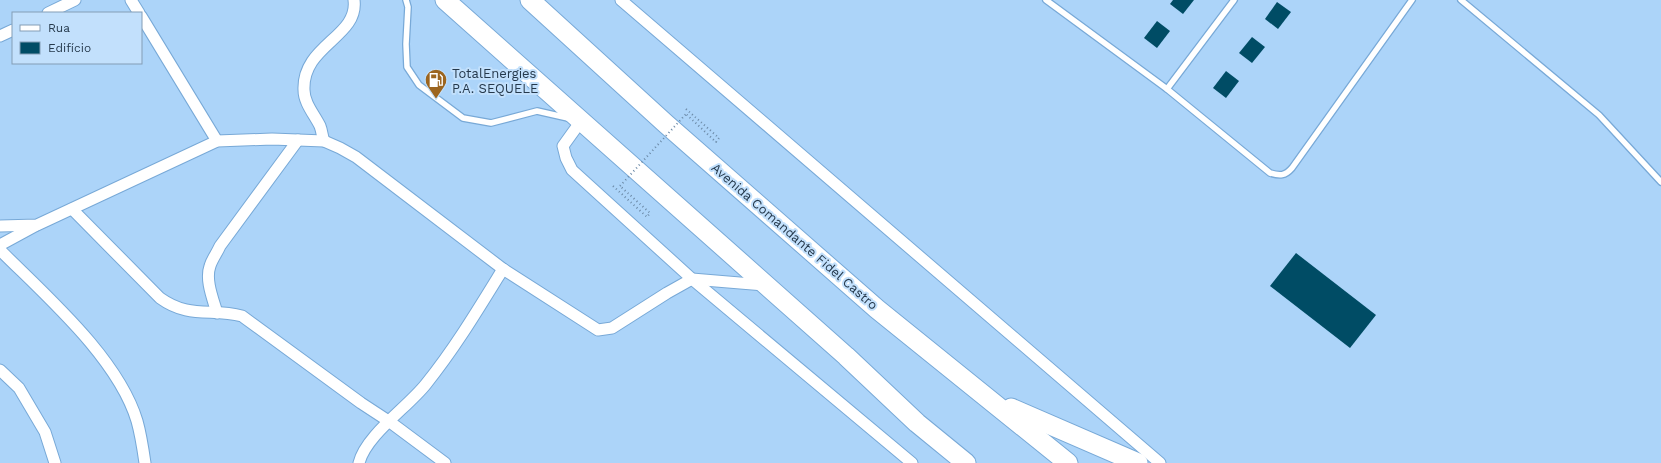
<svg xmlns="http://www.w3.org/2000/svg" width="1661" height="463" font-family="'Work Sans',sans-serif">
<rect width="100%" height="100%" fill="#acd4f9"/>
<g fill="#004c65">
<path d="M 1173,0 L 1194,0 L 1183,14 L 1170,4 Z"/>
<path d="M 1277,2 L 1291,12 L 1278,29 L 1265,19 Z"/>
<path d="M 1157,21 L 1170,31 L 1157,48 L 1144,38 Z"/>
<path d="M 1252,37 L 1265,47 L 1252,63 L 1239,53 Z"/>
<path d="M 1226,71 L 1239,81 L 1226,98 L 1213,88 Z"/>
<path d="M 1296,253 L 1376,315 L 1350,348 L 1270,286 Z"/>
</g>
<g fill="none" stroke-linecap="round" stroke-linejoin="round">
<g stroke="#78a9d7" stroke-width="8">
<g id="lane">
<path d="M 406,0 L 408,7 L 406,44 L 407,67 L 419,85 L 463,118 L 491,123 L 537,111 L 568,118"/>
<path d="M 1046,0 L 1167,89 L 1270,173 C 1280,176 1285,176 1292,168 L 1412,0"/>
<path d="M 1461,0 L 1599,115 L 1661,182"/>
<path d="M 1167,89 L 1234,0"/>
</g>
</g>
<g stroke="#78a9d7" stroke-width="13">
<g id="street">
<path d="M 131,0 L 139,13"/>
<path d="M 621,0 L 1160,463"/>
<path d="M 48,13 L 75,0"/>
<path d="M 141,16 L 217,141"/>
<path d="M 0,36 L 13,30"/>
<path d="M 581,121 L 563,146 L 566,158 L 572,170 L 692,279 L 912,463"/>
<path d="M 324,141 C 322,136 322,131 320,126 C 314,114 304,103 304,90 C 302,45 359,37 354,0"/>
<path d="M 72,209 L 160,298 C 189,319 211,308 242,316 L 361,403 L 390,422 L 445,463"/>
<path d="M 0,226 L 37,225 L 217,141 L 272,139 L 324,141 L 340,148 L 356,157 L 503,269 L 598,330 L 612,328 L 667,293 L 692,279 L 765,285"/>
<path d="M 0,245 L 35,226"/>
<path d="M 0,250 C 46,296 118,358 137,421 C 141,435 143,449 145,463"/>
<path d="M 217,313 C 213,299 205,280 210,266 C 212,259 217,253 220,246 L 298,140"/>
<path d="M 0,370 L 19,388 L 45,432 L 55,463"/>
<path d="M 359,463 C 366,435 408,407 426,384 C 455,348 479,308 503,269"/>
</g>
</g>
<g stroke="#78a9d7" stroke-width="21">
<g id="highway">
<path d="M 445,0 L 846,356 L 917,423 L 966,463"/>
<path d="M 530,0 L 666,124 L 877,309 L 1068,463"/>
<path d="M 1011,408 L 1138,463"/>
</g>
</g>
<g stroke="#6b89a6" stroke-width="2" stroke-dasharray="1 3" stroke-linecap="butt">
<path d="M 686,109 L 719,138 L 716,142 L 686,114"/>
<path d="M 613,186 L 647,217 L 650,213 L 620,186"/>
</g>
<use href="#lane" stroke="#fff" stroke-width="5.5"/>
<use href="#street" stroke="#fff" stroke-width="11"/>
<use href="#highway" stroke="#fff" stroke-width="19"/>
<path stroke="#6b89a6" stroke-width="2" stroke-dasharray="1 3" stroke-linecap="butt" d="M 620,186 L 686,114"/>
</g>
<defs>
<g id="fuel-pin" transform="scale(1.15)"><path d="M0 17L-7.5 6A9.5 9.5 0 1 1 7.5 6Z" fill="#9c651f" stroke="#c2e0fc"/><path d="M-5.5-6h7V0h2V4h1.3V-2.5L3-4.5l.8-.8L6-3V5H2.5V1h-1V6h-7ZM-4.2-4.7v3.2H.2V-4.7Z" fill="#fff"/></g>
</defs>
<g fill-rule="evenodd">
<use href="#fuel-pin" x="436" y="80"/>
</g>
<g text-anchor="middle" stroke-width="4" stroke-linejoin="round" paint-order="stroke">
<g font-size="13" fill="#25394c" stroke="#c2e0fc" text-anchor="start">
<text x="452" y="78">TotalEnergies<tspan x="452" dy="15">P.A. SEQUELE</tspan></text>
</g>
<g font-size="13" fill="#25394c" stroke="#c2e0fc">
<text transform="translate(795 236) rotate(41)" y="5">Avenida Comandante Fidel Castro</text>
</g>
</g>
<rect x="12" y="12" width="130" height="52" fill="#c2e0fc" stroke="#839db6"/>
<rect x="20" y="25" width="20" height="6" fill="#ffffff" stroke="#839db6"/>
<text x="48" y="32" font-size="12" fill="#25394c">Rua</text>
<rect x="20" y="42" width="20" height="12" fill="#004c65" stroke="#839db6"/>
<text x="48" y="52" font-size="12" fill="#25394c">Edifício</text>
</svg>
